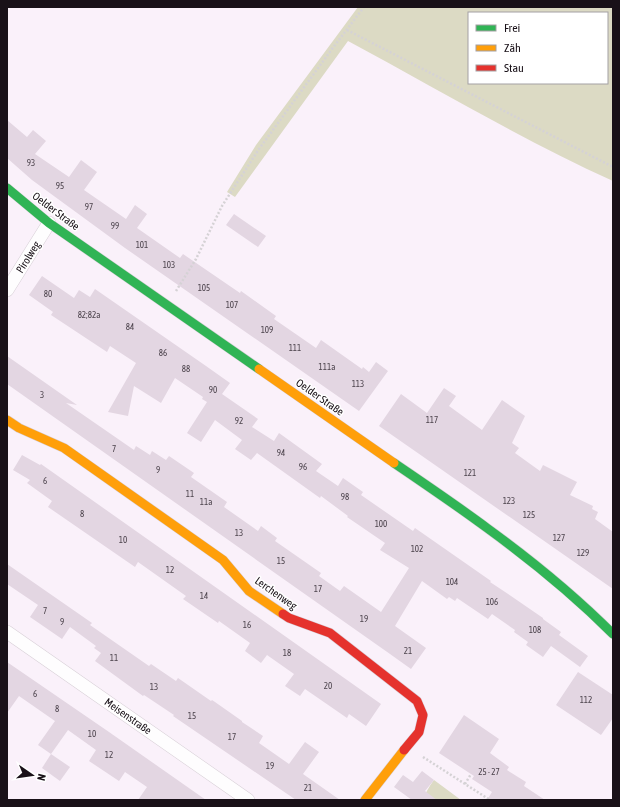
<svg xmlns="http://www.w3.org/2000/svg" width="620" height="807" font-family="'Asap Condensed',sans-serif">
<rect width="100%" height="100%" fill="#faf1fa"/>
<g fill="#dcdac4" fill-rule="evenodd">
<path d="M 358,7 L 613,7 L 613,181 C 522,140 436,88 348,41 L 235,197 L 227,192 L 256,145 ZM 469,13 L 607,13 L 607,83 L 469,83 Z"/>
<path d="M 434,780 L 461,800 L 422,800 C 426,793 429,786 434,780 Z"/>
</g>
<g fill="#e3d6e2">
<path d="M 7,120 L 27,137 L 33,130 L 46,141 L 35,154 L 69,177 L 81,160 L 97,172 L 84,190 L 126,219 L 135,205 L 147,214 L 137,228 L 180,258 L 183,254 L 240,293 L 241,291 L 276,316 L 274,319 L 316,348 L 321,340 L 362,369 L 363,367 L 369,372 L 376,362 L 388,371 L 359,411 L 125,248 L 32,180 L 7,158 Z"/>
<path d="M 234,214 L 266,236 L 258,247 L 226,225 Z"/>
<path d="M 42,276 L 74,298 L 79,290 L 90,297 L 95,289 L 206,366 L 230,383 L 222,394 L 258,419 L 252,427 L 274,441 L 279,433 L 322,464 L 316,471 L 338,486 L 343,478 L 363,492 L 361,495 L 413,531 L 415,528 L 491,581 L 490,582 L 511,596 L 543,618 L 543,619 L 561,632 L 559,635 L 588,656 L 580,667 L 551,646 L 543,657 L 526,645 L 528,642 L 514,632 L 515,630 L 492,614 L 488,619 L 457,598 L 455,601 L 449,597 L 447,599 L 422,581 L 395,626 L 426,648 L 411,669 L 390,654 L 7,384 L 7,356 L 77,405 L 66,403 L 134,450 L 136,446 L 150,455 L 152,451 L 166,460 L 169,456 L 194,473 L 191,477 L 227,502 L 224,507 L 258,531 L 261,526 L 277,538 L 275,541 L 321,573 L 319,576 L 340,591 L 344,586 L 381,612 L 409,568 L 380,550 L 385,543 L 347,517 L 348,516 L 321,496 L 320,498 L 257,453 L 251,460 L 235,449 L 242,440 L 215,420 L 201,442 L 187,433 L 207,402 L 202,399 L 203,397 L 175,378 L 161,403 L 134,386 L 128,416 L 108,412 L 136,363 L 110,346 L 107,352 L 51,315 L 53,312 L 29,295 Z"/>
<path d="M 444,388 L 456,396 L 449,406 L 482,430 L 502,400 L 525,416 L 512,443 L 519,448 L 515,453 L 540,471 L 543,465 L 577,482 L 570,495 L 593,506 L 592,509 L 598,512 L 595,519 L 613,532 L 613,589 L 379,426 L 401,394 L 427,413 Z"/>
<path d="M 22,455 L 40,465 L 41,464 L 381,704 L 366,726 L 349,714 L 347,718 L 305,689 L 300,696 L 285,686 L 294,674 L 267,655 L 261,663 L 245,651 L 250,643 L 219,621 L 218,623 L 183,599 L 186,596 L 138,562 L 135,567 L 48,507 L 52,501 L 27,483 L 30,480 L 13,470 Z"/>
<path d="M 7,564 L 92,623 L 90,625 L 149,666 L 151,664 L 176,681 L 178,678 L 211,701 L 212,700 L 215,702 L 242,721 L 242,722 L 263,736 L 259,743 L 289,764 L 305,742 L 319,752 L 303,774 L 340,800 L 296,800 L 173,716 L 174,715 L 144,695 L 143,696 L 95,661 L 101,653 L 94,648 L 96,646 L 70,627 L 62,639 L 30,617 L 38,605 L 7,584 Z"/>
<path d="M 7,662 L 109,732 L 206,800 L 138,800 L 147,787 L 125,772 L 119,781 L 89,761 L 96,750 L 68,730 L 51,754 L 38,745 L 55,721 L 19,696 L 7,713 Z"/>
<path d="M 578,672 L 613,695 L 613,718 L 601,735 L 556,705 Z"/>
<path d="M 464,715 L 499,739 L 490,753 L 509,767 L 507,770 L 526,782 L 524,786 L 545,800 L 487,800 L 492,792 L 472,779 L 474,776 L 439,753 Z"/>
<path d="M 51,754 L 70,767 L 60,781 L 42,768 Z"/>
<path d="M 422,771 L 434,780 L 425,791 L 437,800 L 412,800 L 394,787 L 403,775 L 413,782 Z"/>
</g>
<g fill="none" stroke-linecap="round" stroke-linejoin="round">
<g stroke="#d7cfd6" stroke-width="14">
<g id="street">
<path d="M 7,290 L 49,223"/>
<path d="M 7,632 L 248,800"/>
</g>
</g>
<g stroke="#d7cfd6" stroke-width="10">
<g id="fast">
<path d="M 7,188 L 49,223 L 259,369"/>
<path d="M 394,463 C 425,484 456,505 487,528 C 531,560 574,595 613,634"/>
</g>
</g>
<g stroke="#d7cfd6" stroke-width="10">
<g id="slow">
<path d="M 259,369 L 394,463"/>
<path d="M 7,420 L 19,428 L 64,448 L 223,560 L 249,591 L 283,614"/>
<path d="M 365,800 L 404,750"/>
</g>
</g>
<g stroke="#d7cfd6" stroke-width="10">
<path id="jam" d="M 283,614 L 289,618 L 330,633 L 417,701 L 423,715 L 419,732 L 404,750"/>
</g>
<g stroke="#d5d2d5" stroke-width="2.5" stroke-dasharray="2 2" stroke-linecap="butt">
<path d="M 347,30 L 613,167"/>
<path d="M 176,291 L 196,259 L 222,206 L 259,149 L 332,49 L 364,7"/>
<path d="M 423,757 L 490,800"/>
<path d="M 465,784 L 471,774"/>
</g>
<use href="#street" stroke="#fefdfe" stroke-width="13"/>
<use href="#fast" stroke="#30b455" stroke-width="9"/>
<use href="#slow" stroke="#ff9f0a" stroke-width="9"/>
<use href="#jam" stroke="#e5322d" stroke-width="9"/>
</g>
<g text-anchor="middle" stroke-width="3" stroke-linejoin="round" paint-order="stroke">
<g font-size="9" fill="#4c434c">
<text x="31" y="166">93</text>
<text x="60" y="189">95</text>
<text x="89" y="210">97</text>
<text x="115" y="229">99</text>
<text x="142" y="248">101</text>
<text x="169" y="268">103</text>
<text x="204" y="291">105</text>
<text x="48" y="297">80</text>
<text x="232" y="308">107</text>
<text x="89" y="318">82;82a</text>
<text x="130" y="330">84</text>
<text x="267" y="333">109</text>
<text x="295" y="351">111</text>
<text x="163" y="356">86</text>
<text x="327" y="370">111a</text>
<text x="186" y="372">88</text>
<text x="358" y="387">113</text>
<text x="213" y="393">90</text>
<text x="42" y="398">3</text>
<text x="432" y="423">117</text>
<text x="239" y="424">92</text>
<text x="114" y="452">7</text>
<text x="281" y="456">94</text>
<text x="303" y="470">96</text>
<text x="158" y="473">9</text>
<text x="470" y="476">121</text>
<text x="45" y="484">6</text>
<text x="190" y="497">11</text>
<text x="345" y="500">98</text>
<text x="509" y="504">123</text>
<text x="206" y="505">11a</text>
<text x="82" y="517">8</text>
<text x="529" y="518">125</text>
<text x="381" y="527">100</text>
<text x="239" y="536">13</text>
<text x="559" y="541">127</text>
<text x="123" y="543">10</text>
<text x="417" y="552">102</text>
<text x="583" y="556">129</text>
<text x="281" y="564">15</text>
<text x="170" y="573">12</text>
<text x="452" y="585">104</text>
<text x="318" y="592">17</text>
<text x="204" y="599">14</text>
<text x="492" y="605">106</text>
<text x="45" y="614">7</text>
<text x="364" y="622">19</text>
<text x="62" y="625">9</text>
<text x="247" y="628">16</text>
<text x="535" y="633">108</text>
<text x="408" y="654">21</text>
<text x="287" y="656">18</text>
<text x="114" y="661">11</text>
<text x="328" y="689">20</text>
<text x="154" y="690">13</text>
<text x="35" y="697">6</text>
<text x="586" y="703">112</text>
<text x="57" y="712">8</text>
<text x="192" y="719">15</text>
<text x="92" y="737">10</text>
<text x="232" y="740">17</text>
<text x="109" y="758">12</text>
<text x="270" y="769">19</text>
<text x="489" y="775">25 - 27</text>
<text x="308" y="791">21</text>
</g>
<g font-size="11" fill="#191118" stroke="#fff">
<text transform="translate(56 211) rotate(37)" y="4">Oelder Straße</text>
<text transform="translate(28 257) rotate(-58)" y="4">Pirolweg</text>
<text transform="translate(320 397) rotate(35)" y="4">Oelder Straße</text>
<text transform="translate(276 593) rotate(35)" y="4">Lerchenweg</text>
<text transform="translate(128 716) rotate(35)" y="4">Meisenstraße</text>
</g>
</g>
<rect width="620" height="807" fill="none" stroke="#191118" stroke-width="16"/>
<rect x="468" y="12" width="140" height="72" fill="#ffffff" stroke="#a3a0a3"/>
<rect x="476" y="25" width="20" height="6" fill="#30b455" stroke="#a3a0a3"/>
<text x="504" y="32" font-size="12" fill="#191118">Frei</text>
<rect x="476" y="45" width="20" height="6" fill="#ff9f0a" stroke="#a3a0a3"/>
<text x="504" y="52" font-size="12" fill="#191118">Zäh</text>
<rect x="476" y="65" width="20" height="6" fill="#e5322d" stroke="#a3a0a3"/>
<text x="504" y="72" font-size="12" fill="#191118">Stau</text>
<g transform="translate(32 775) rotate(103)" stroke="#ffffff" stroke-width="3" paint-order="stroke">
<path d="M0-3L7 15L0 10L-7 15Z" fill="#191118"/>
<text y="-6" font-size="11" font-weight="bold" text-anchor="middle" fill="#191118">N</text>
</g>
</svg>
